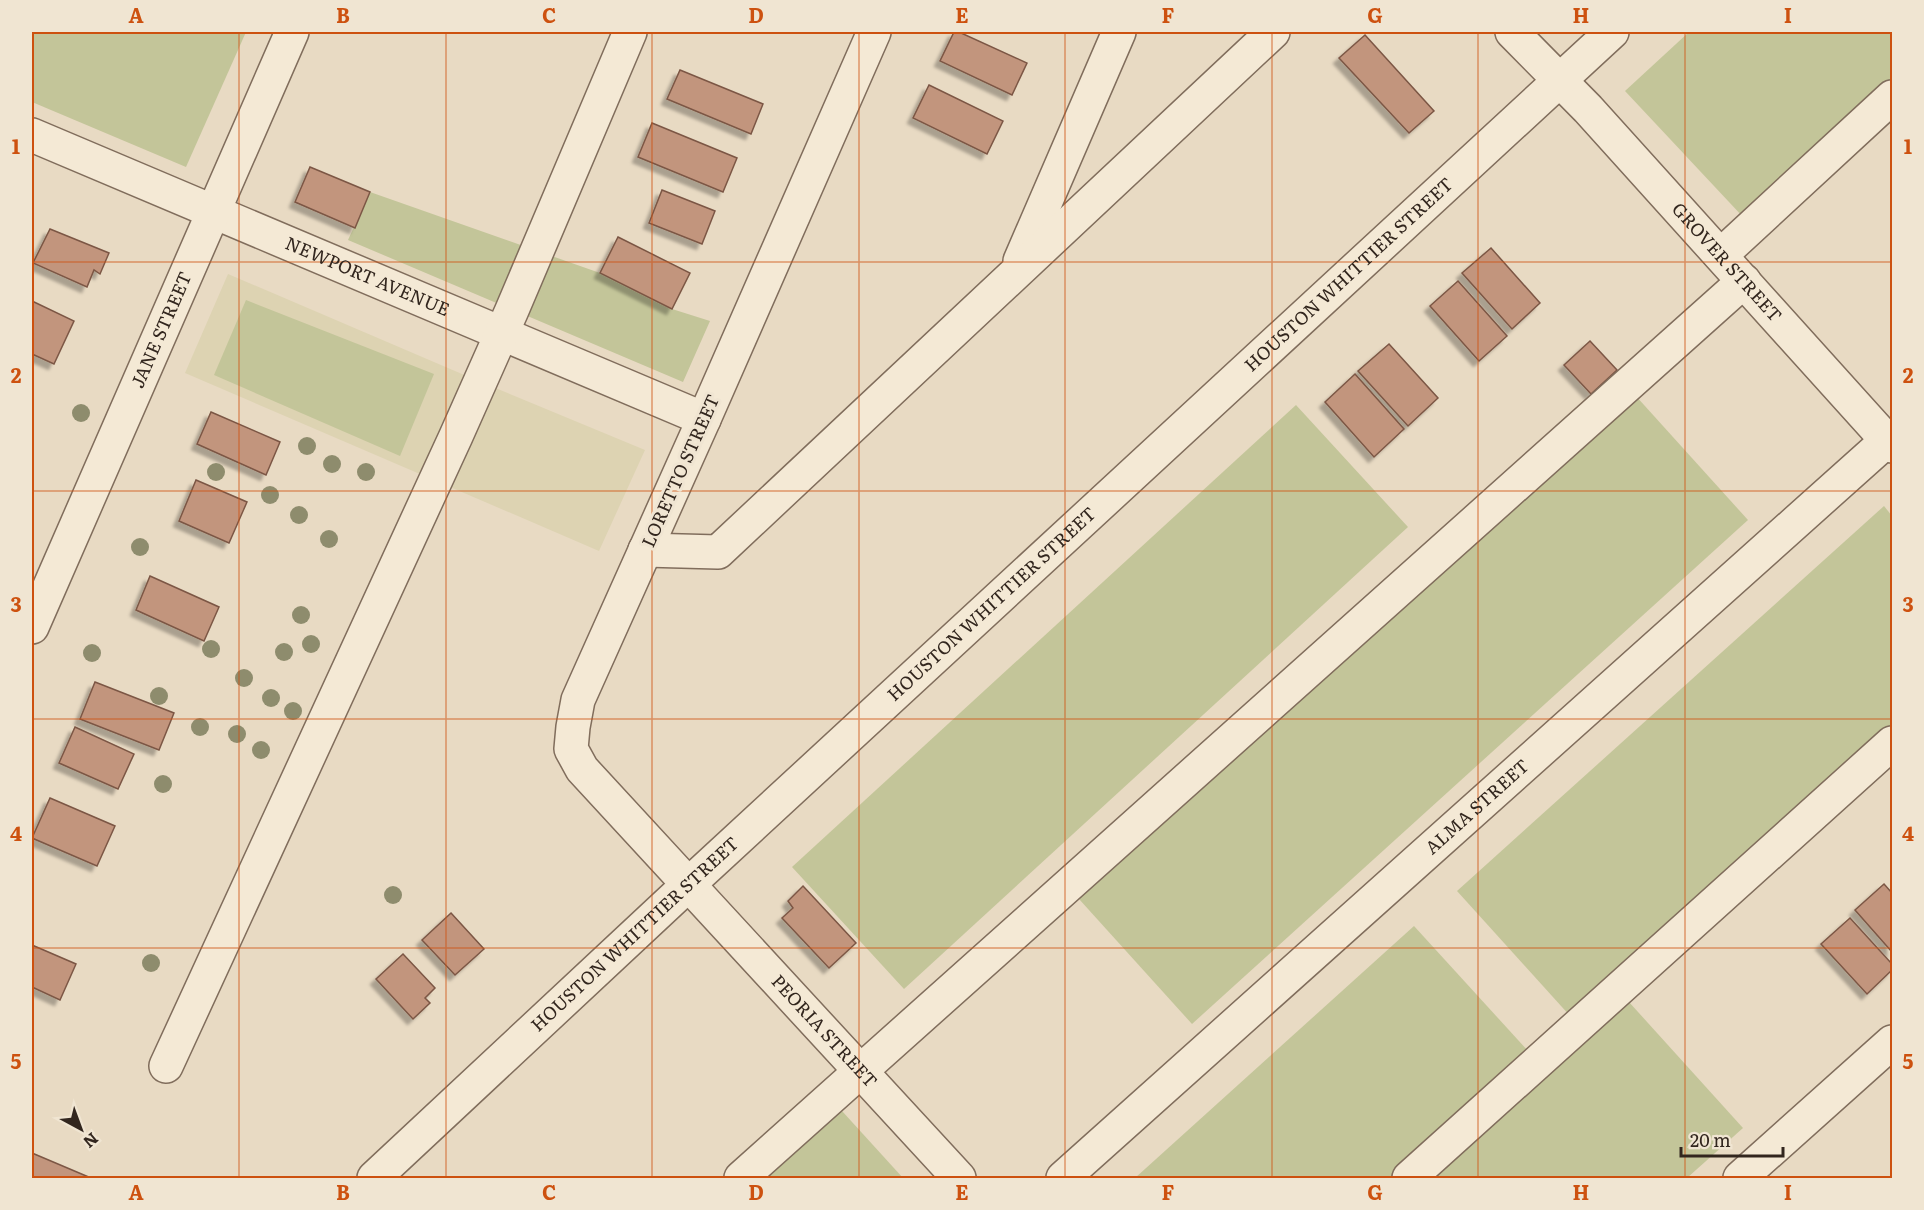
<svg xmlns="http://www.w3.org/2000/svg" width="1924" height="1210" font-family="Literata,serif">
<defs>
<filter id="shadow"><feDropShadow dx="-5.5" dy="5.5" stdDeviation="1.5" flood-color="#0004"/></filter>
</defs>
<rect width="100%" height="100%" fill="#e8dac3"/>
<path fill="#ddd3b2" d="M 228,274 L 476,380 L 645,450 L 599,551 L 185,373 Z"/>
<g fill="#c3c599">
<path d="M 32,32 L 246,32 L 186,167 L 32,102 Z"/>
<path d="M 1689,32 L 1892,32 L 1892,80 L 1744,218 L 1625,91 Z"/>
<path d="M 370,192 L 600,273 L 672,309 L 710,321 L 683,382 L 348,240 Z"/>
<path d="M 246,300 L 434,374 L 400,456 L 214,375 Z"/>
<path d="M 1635,395 L 1748,520 L 1192,1024 L 1079,899 Z"/>
<path d="M 1296,405 L 1408,527 L 904,989 L 792,867 Z"/>
<path d="M 1884,506 L 1892,516 L 1892,727 L 1571,1017 L 1457,891 Z"/>
<path d="M 1414,926 L 1529,1052 L 1389,1178 L 1135,1178 Z"/>
<path d="M 1629,1002 L 1743,1128 L 1687,1178 L 1433,1178 Z"/>
<path d="M 842,1111 L 903,1178 L 767,1178 Z"/>
</g>
<g fill="#c2957d" stroke="#7c5745" stroke-width="1.5" filter="url(#shadow)">
<path d="M 954,32 L 959,32 L 1027,63 L 1012,95 L 940,61 Z"/>
<path d="M 1365,35 L 1434,111 L 1409,133 L 1339,58 Z"/>
<path d="M 680,70 L 763,104 L 751,134 L 667,99 Z"/>
<path d="M 929,85 L 1003,121 L 987,154 L 913,118 Z"/>
<path d="M 652,123 L 737,158 L 723,192 L 638,157 Z"/>
<path d="M 310,167 L 370,192 L 355,228 L 295,202 Z"/>
<path d="M 662,190 L 715,211 L 702,244 L 649,223 Z"/>
<path d="M 50,229 L 109,253 L 100,274 L 94,270 L 87,287 L 33,263 Z"/>
<path d="M 618,237 L 690,273 L 672,309 L 600,273 Z"/>
<path d="M 1491,248 L 1540,303 L 1512,329 L 1462,273 Z"/>
<path d="M 1458,281 L 1507,336 L 1479,361 L 1430,306 Z"/>
<path d="M 32,301 L 74,321 L 54,364 L 32,354 Z"/>
<path d="M 1590,341 L 1617,370 L 1591,394 L 1564,365 Z"/>
<path d="M 1389,344 L 1438,398 L 1408,426 L 1358,371 Z"/>
<path d="M 1355,374 L 1404,429 L 1374,457 L 1325,402 Z"/>
<path d="M 211,412 L 280,442 L 266,475 L 197,444 Z"/>
<path d="M 196,480 L 247,502 L 229,543 L 179,521 Z"/>
<path d="M 150,576 L 219,607 L 204,641 L 136,610 Z"/>
<path d="M 95,682 L 174,713 L 159,750 L 80,719 Z"/>
<path d="M 75,727 L 134,754 L 118,789 L 59,763 Z"/>
<path d="M 50,798 L 115,826 L 97,866 L 32,838 Z"/>
<path d="M 1884,884 L 1892,893 L 1892,952 L 1855,910 Z"/>
<path d="M 803,886 L 856,943 L 829,968 L 782,918 L 793,908 L 788,901 Z"/>
<path d="M 451,913 L 484,949 L 455,975 L 422,940 Z"/>
<path d="M 1850,918 L 1892,964 L 1892,970 L 1867,994 L 1821,944 Z"/>
<path d="M 32,945 L 76,964 L 60,1000 L 32,987 Z"/>
<path d="M 403,954 L 435,988 L 425,998 L 430,1003 L 413,1019 L 376,979 Z"/>
<path d="M 32,1153 L 91,1178 L 32,1178 Z"/>
</g>
<g fill="none" stroke-linecap="round" stroke-linejoin="round">
<g stroke="#806d5c" stroke-width="36">
<g id="minor">
<path id="s1" d="M 874,32 L 704,419 L 578,700 L 573,727 L 571,749 L 582,769 L 959,1178"/>
<path id="s2" d="M 1512,32 L 1588,109 L 1892,446"/>
<path id="s3" d="M 32,135 L 704,419"/>
<path d="M 1721,255 L 1892,97"/>
<path d="M 1020,261 L 1119,32"/>
<path d="M 645,550 L 718,552 L 1273,32"/>
<path id="s4" d="M 32,627 L 292,32"/>
<path d="M 166,1066 L 456,436 L 512,310 L 630,32"/>
<path id="s5" d="M 374,1178 L 690,883 L 1612,32"/>
<path d="M 741,1178 L 1744,281"/>
<path id="s6" d="M 1063,1178 L 1892,436"/>
<path d="M 1409,1178 L 1892,743"/>
<path d="M 1740,1178 L 1892,1042"/>
</g>
</g>
<use href="#minor" stroke="#f4e9d5" stroke-width="33"/>
</g>
<g fill="#8e8c6d">
<circle cx="81" cy="413" r="9"/>
<circle cx="307" cy="446" r="9"/>
<circle cx="332" cy="464" r="9"/>
<circle cx="216" cy="472" r="9"/>
<circle cx="366" cy="472" r="9"/>
<circle cx="270" cy="495" r="9"/>
<circle cx="299" cy="515" r="9"/>
<circle cx="329" cy="539" r="9"/>
<circle cx="140" cy="547" r="9"/>
<circle cx="301" cy="615" r="9"/>
<circle cx="311" cy="644" r="9"/>
<circle cx="211" cy="649" r="9"/>
<circle cx="284" cy="652" r="9"/>
<circle cx="92" cy="653" r="9"/>
<circle cx="244" cy="678" r="9"/>
<circle cx="159" cy="696" r="9"/>
<circle cx="271" cy="698" r="9"/>
<circle cx="293" cy="711" r="9"/>
<circle cx="200" cy="727" r="9"/>
<circle cx="237" cy="734" r="9"/>
<circle cx="261" cy="750" r="9"/>
<circle cx="163" cy="784" r="9"/>
<circle cx="393" cy="895" r="9"/>
<circle cx="151" cy="963" r="9"/>
</g>
<path fill="none" stroke="#cd510f" stroke-width="1.5" stroke-opacity="0.55" d="M 239,32 L 239,1178M 446,32 L 446,1178M 652,32 L 652,1178M 859,32 L 859,1178M 1065,32 L 1065,1178M 1272,32 L 1272,1178M 1478,32 L 1478,1178M 1685,32 L 1685,1178M 32,262 L 1892,262M 32,491 L 1892,491M 32,719 L 1892,719M 32,948 L 1892,948"/>
<g text-anchor="middle" stroke-width="6" stroke-linejoin="round" paint-order="stroke">
<g font-size="18" fill="#32261e" stroke="#f0e5d2">
<text dy="6" stroke="none"><textPath href="#s2" startOffset="315">GROVER STREET</textPath></text>
<text dy="6" stroke="none"><textPath href="#s5" startOffset="1329">HOUSTON WHITTIER STREET</textPath></text>
<text dy="6" stroke="none"><textPath href="#s3" startOffset="364">NEWPORT AVENUE</textPath></text>
<text dy="6" stroke="none"><textPath href="#s4" startOffset="324">JANE STREET</textPath></text>
<text transform="translate(681 471) rotate(-66)" y="6">LORETTO STREET</text>
<text dy="6" stroke="none"><textPath href="#s5" startOffset="843">HOUSTON WHITTIER STREET</textPath></text>
<text dy="6" stroke="none"><textPath href="#s6" startOffset="556">ALMA STREET</textPath></text>
<text dy="6" stroke="none"><textPath href="#s5" startOffset="357">HOUSTON WHITTIER STREET</textPath></text>
<text dy="6" stroke="none"><textPath href="#s1" startOffset="1160">PEORIA STREET</textPath></text>
</g>
</g>
<rect width="1924" height="1210" fill="none" stroke="#f0e5d2" stroke-width="66"/>
<g transform="translate(81 1129) rotate(139)" stroke="#f0e5d2" stroke-width="4.5" paint-order="stroke">
<path d="M0-4.5L10 22L0 15L-10 22Z" fill="#32261e"/>
<text y="-9" font-size="16" font-weight="bold" text-anchor="middle" fill="#32261e">N</text>
</g>
<path d="M1681 1147v9h102v-9" fill="none" stroke="#32261e" stroke-width="3"/>
<text x="1690" y="1147" font-size="18" fill="#32261e" stroke="#f0e5d2" stroke-width="4.5" paint-order="stroke">20 m</text>
<rect x="33" y="33" width="1858" height="1144" fill="none" stroke="#cd510f" stroke-width="2"/>
<g font-size="20" text-anchor="middle" font-weight="bold" fill="#cd510f">
<text x="136" y="23">A</text>
<text x="343" y="23">B</text>
<text x="549" y="23">C</text>
<text x="756" y="23">D</text>
<text x="962" y="23">E</text>
<text x="1168" y="23">F</text>
<text x="1375" y="23">G</text>
<text x="1581" y="23">H</text>
<text x="1788" y="23">I</text>
<text x="16" y="154">1</text>
<text x="1908" y="154">1</text>
<text x="16" y="383">2</text>
<text x="1908" y="383">2</text>
<text x="16" y="612">3</text>
<text x="1908" y="612">3</text>
<text x="16" y="841">4</text>
<text x="1908" y="841">4</text>
<text x="16" y="1069">5</text>
<text x="1908" y="1069">5</text>
<text x="136" y="1200">A</text>
<text x="343" y="1200">B</text>
<text x="549" y="1200">C</text>
<text x="756" y="1200">D</text>
<text x="962" y="1200">E</text>
<text x="1168" y="1200">F</text>
<text x="1375" y="1200">G</text>
<text x="1581" y="1200">H</text>
<text x="1788" y="1200">I</text>
</g>
</svg>
